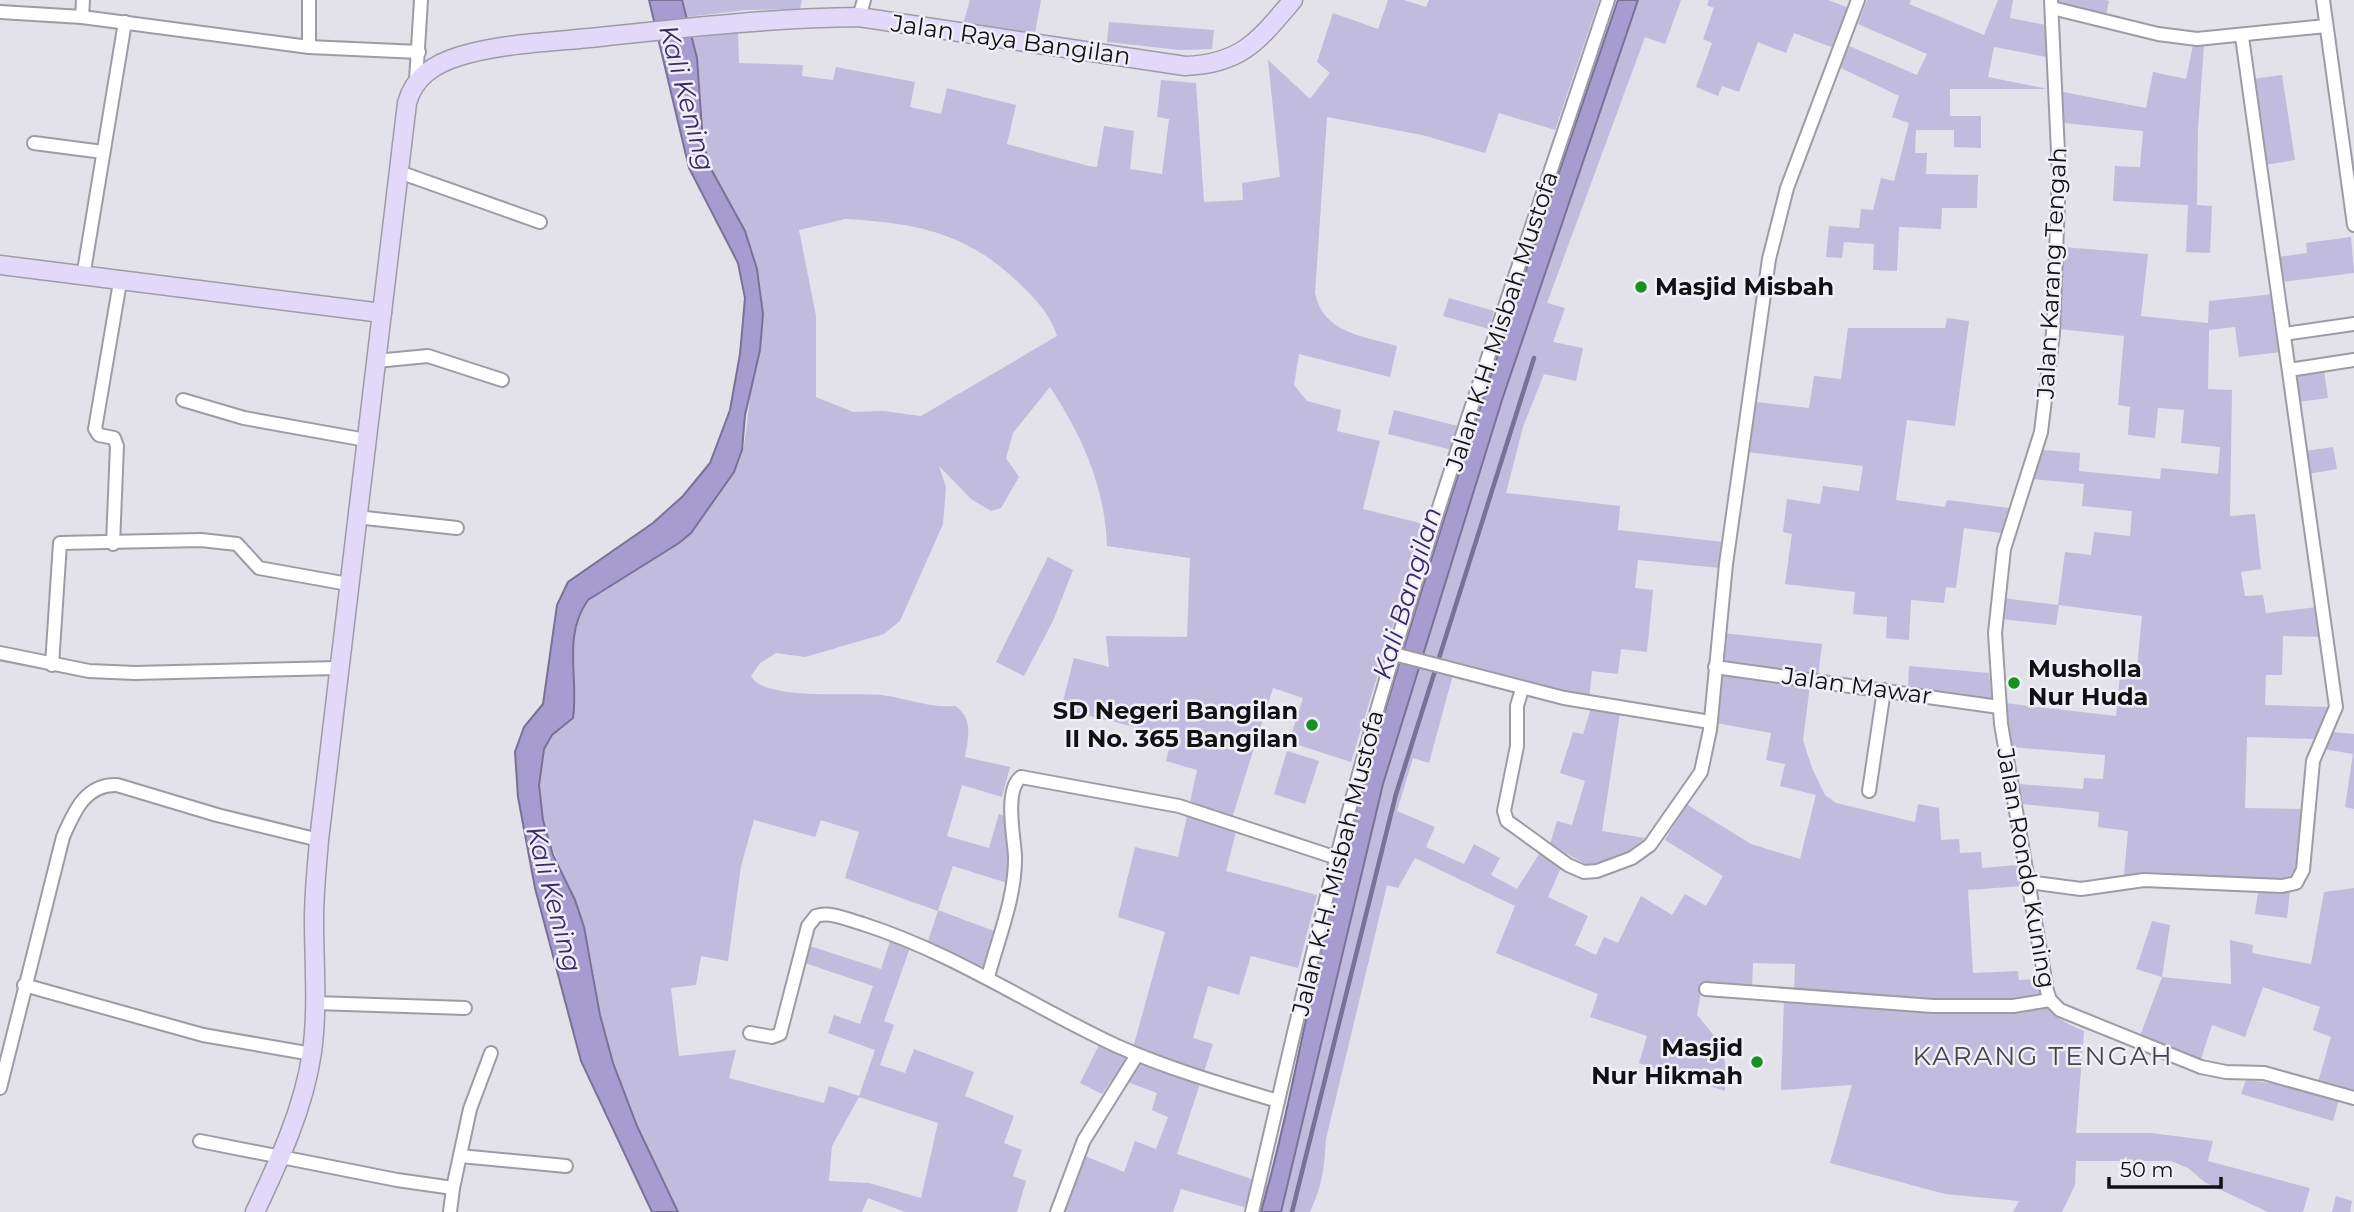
<svg xmlns="http://www.w3.org/2000/svg" width="2354" height="1212" font-family="Montserrat,sans-serif">
<rect width="100%" height="100%" fill="#e3e1ea"/>
<g fill="#c1bbde" fill-rule="evenodd">
<path d="M 682,0 L 802,0 L 800,9 L 747,10 L 687,17 Z"/>
<path d="M 970,0 L 1041,0 L 1035,33 L 963,24 Z"/>
<path d="M 1388,0 L 1404,0 L 1426,7 L 1429,0 L 1599,0 L 1555,130 L 1499,113 L 1485,153 L 1422,135 L 1327,117 L 1315,293 C 1323,333 1363,336 1397,346 L 1390,377 L 1299,354 L 1294,385 L 1307,401 L 1341,410 L 1337,431 L 1380,441 L 1363,509 L 1424,524 L 1351,762 L 1289,742 L 1303,698 L 1273,688 L 1232,818 L 1239,820 L 1226,871 L 1317,895 L 1298,968 L 1251,956 L 1239,995 L 1208,986 L 1193,1038 L 1213,1044 L 1177,1154 L 1269,1185 L 1261,1212 L 1181,1189 L 1173,1212 L 1064,1212 L 1085,1156 L 1124,1172 L 1135,1141 L 1156,1149 L 1168,1117 L 1152,1110 L 1157,1093 L 1114,1077 L 1102,1094 L 1080,1083 L 1104,1035 L 1133,1048 L 1165,932 L 1118,917 L 1135,847 L 1178,857 L 1197,770 L 1166,761 L 1172,736 L 1061,709 L 1074,658 L 1109,667 L 1106,636 L 1187,637 L 1190,558 L 1107,546 C 1105,486 1082,436 1050,387 L 1013,433 L 1006,458 L 1019,477 L 1001,508 L 991,511 L 971,499 L 939,466 L 946,487 L 943,524 L 900,621 L 884,634 L 819,653 L 805,657 L 776,653 L 760,663 L 751,676 C 763,701 856,692 881,695 C 907,698 928,708 955,706 C 974,718 968,739 965,757 L 1010,767 L 1002,797 L 962,785 L 947,836 L 989,848 L 999,814 L 1020,820 L 1020,887 L 953,866 L 938,910 L 994,931 L 983,969 L 927,944 L 938,911 L 845,878 L 859,832 L 821,820 L 815,837 L 754,820 L 741,866 L 728,961 L 701,956 L 696,985 L 671,988 L 679,1056 L 736,1050 L 729,1078 L 824,1103 L 829,1086 L 859,1096 L 875,1050 L 828,1033 L 834,1015 L 860,1024 L 873,986 L 805,963 L 810,946 L 881,969 L 890,941 L 910,948 L 884,1021 L 894,1025 L 880,1065 L 905,1073 L 914,1049 L 974,1072 L 965,1096 L 1014,1116 L 1004,1143 L 1022,1150 L 1013,1176 L 1026,1181 L 1017,1212 L 905,1212 L 868,1198 L 862,1212 L 678,1212 C 647,1158 619,1096 605,1035 C 596,999 594,962 583,926 C 568,874 535,831 539,775 C 540,762 543,744 552,735 C 559,728 567,726 573,718 C 579,679 562,636 588,600 C 630,571 720,509 739,462 C 748,439 747,408 752,384 C 763,338 768,294 751,248 C 738,211 712,182 703,143 C 694,108 701,73 692,38 L 738,32 L 739,63 L 803,65 L 802,76 L 833,80 L 836,67 L 915,82 L 910,107 L 941,114 L 947,88 L 1016,105 L 1007,144 L 1089,166 L 1097,167 L 1104,126 L 1134,131 L 1130,169 L 1162,174 L 1169,119 L 1157,117 L 1161,80 L 1196,83 L 1204,202 L 1243,200 L 1242,183 L 1280,177 L 1268,60 L 1310,99 L 1330,73 L 1317,62 L 1333,13 L 1378,29 ZM 845,219 C 918,223 970,233 1024,288 C 1038,301 1051,317 1057,336 L 921,416 L 883,411 L 853,412 L 816,397 L 816,316 L 799,230 ZM 859,1097 L 938,1123 L 921,1198 L 869,1183 L 829,1181 L 832,1146 Z"/>
<path d="M 1638,0 L 1681,0 L 1665,44 L 1645,37 L 1547,303 L 1565,308 L 1553,342 L 1583,348 L 1576,381 L 1544,374 L 1523,427 L 1506,493 L 1620,506 L 1618,530 L 1723,542 L 1720,568 L 1638,560 L 1635,588 L 1653,590 L 1647,652 L 1621,649 L 1618,674 L 1592,671 L 1589,700 L 1455,667 L 1429,763 L 1413,758 L 1397,811 L 1435,827 L 1426,847 L 1464,864 L 1474,844 L 1500,858 L 1491,875 L 1517,889 L 1541,851 L 1561,868 L 1548,897 L 1588,916 L 1575,945 L 1596,955 L 1604,937 L 1618,943 L 1641,896 L 1672,915 L 1685,894 L 1706,906 L 1723,876 L 1665,840 L 1686,804 L 1751,844 L 1800,859 L 1816,795 L 1780,786 L 1785,764 L 1766,760 L 1771,733 L 1716,723 L 1720,671 L 1810,685 L 1803,740 L 1812,768 L 1825,795 L 1836,803 L 1915,822 L 1918,804 L 1939,808 L 1941,840 L 1959,839 L 1960,853 L 1981,852 L 1982,868 L 2018,865 L 2022,886 L 1968,890 L 1973,973 L 2018,971 L 2019,980 L 2038,979 C 2044,1012 2054,1018 2084,1031 L 2076,1133 L 2151,1133 L 2213,1141 L 2208,1161 L 2310,1188 L 2303,1212 L 2268,1212 L 2206,1183 L 2188,1168 L 2171,1161 L 2076,1161 L 2075,1185 L 2062,1212 L 2013,1212 L 2019,1201 L 1945,1194 L 1830,1163 L 1852,1085 L 1781,1090 L 1784,999 L 1794,999 L 1795,964 L 1753,963 L 1752,988 L 1702,986 L 1697,1015 C 1725,1049 1726,1046 1725,1091 L 1639,1063 L 1647,1036 L 1590,1017 L 1598,994 L 1496,953 L 1515,906 L 1415,858 L 1398,888 L 1387,885 L 1326,1139 C 1324,1169 1323,1184 1310,1212 L 1281,1212 L 1383,784 L 1502,400 Z"/>
<path d="M 1709,0 L 1828,0 L 1849,8 L 1834,48 L 1794,33 L 1786,53 L 1758,42 L 1739,92 L 1722,86 L 1718,96 L 1696,87 L 1712,43 L 1703,39 L 1714,8 L 1707,5 Z"/>
<path d="M 1867,0 L 1911,0 L 1909,4 L 1984,35 L 1998,0 L 2013,0 L 2010,18 L 2046,25 L 2047,57 L 1994,47 L 1988,77 L 2048,89 L 1950,89 L 1950,116 L 1981,116 L 1981,148 L 1954,147 L 1954,130 L 1916,130 L 1915,153 L 1927,153 L 1926,174 L 1978,175 L 1977,208 L 1942,208 L 1941,229 L 1899,227 L 1897,271 L 1873,270 L 1874,244 L 1844,242 L 1842,258 L 1826,257 L 1829,226 L 1859,228 L 1861,209 L 1873,210 L 1881,178 L 1894,181 L 1909,123 L 1892,117 L 1899,96 L 1841,68 L 1849,46 L 1917,75 L 1927,54 L 1858,24 Z"/>
<path d="M 2057,0 L 2105,0 L 2109,1 L 2106,15 L 2057,4 Z"/>
<path d="M 1109,22 L 1214,30 L 1212,49 L 1180,50 L 1107,42 Z"/>
<path d="M 2193,45 L 2204,46 L 2198,128 L 2197,205 L 2212,206 L 2210,253 L 2186,252 L 2188,205 L 2113,201 L 2115,166 L 2140,167 L 2143,131 L 2064,123 L 2063,92 L 2146,108 L 2153,72 L 2186,79 Z"/>
<path d="M 2282,75 L 2295,160 L 2265,165 L 2253,79 Z"/>
<path d="M 2351,237 L 2354,273 L 2282,282 L 2278,257 L 2307,253 L 2306,243 Z"/>
<path d="M 2063,247 L 2148,254 L 2141,316 L 2208,323 L 2209,301 L 2273,294 L 2281,352 L 2239,357 L 2235,327 L 2209,330 L 2208,389 L 2232,390 L 2230,516 L 2255,514 L 2261,569 L 2241,572 L 2245,596 L 2263,595 L 2266,613 L 2317,607 L 2321,637 L 2283,636 L 2282,675 L 2266,675 L 2265,705 L 2330,707 L 2314,739 L 2247,737 L 2245,808 L 2304,809 L 2298,867 L 2287,879 L 2124,875 L 2128,831 L 2098,827 L 2099,812 L 2022,804 L 2018,784 L 2083,789 L 2084,778 L 2103,779 L 2105,755 L 2012,747 L 2005,703 L 2116,716 L 2120,676 L 2136,677 L 2142,616 L 2059,605 L 2056,625 L 2001,619 L 2003,598 L 2058,605 L 2065,552 L 2091,555 L 2094,532 L 2130,536 L 2132,511 L 2082,506 L 2084,484 L 2033,479 L 2043,450 L 2080,453 L 2079,471 L 2160,479 L 2161,468 L 2218,474 L 2220,447 L 2181,443 L 2184,410 L 2158,408 L 2155,438 L 2128,435 L 2130,407 L 2118,405 L 2124,336 L 2060,329 Z"/>
<path d="M 1449,298 L 1494,311 L 1489,329 L 1443,316 Z"/>
<path d="M 1947,318 L 1969,321 L 1955,426 L 1907,420 L 1896,500 L 1945,507 L 1947,500 L 2009,508 L 2001,533 L 1964,528 L 1956,588 L 1946,587 L 1944,603 L 1911,600 L 1909,640 L 1886,638 L 1887,617 L 1853,614 L 1855,592 L 1785,584 L 1792,534 L 1783,532 L 1787,499 L 1820,504 L 1823,486 L 1859,491 L 1863,466 L 1747,452 L 1755,402 L 1809,408 L 1814,376 L 1841,379 L 1848,328 L 1945,328 Z"/>
<path d="M 2324,370 L 2328,398 L 2298,402 L 2294,374 Z"/>
<path d="M 1394,410 L 1458,426 L 1452,450 L 1388,434 Z"/>
<path d="M 2333,447 L 2337,469 L 2308,474 L 2305,451 Z"/>
<path d="M 1048,557 L 1073,570 L 1053,621 L 1024,676 L 996,662 Z"/>
<path d="M 1723,633 L 1822,644 L 1818,676 L 1719,663 Z"/>
<path d="M 1909,666 L 1989,673 L 1992,700 L 1908,689 Z"/>
<path d="M 1591,708 L 1620,713 L 1602,831 L 1645,838 L 1622,856 L 1587,865 L 1550,844 L 1557,821 L 1572,825 L 1585,781 L 1560,773 L 1573,732 L 1583,734 Z"/>
<path d="M 2332,732 L 2354,734 L 2354,809 L 2345,807 L 2353,754 L 2323,749 Z"/>
<path d="M 1287,751 L 1319,761 L 1305,804 L 1274,794 Z"/>
<path d="M 2354,888 L 2354,1091 L 2318,1082 L 2331,1037 L 2313,1030 L 2320,1007 L 2263,987 L 2245,1037 L 2212,1025 L 2201,1059 L 2140,1036 L 2162,977 L 2136,969 L 2152,921 L 2170,925 L 2162,977 L 2231,984 L 2230,940 L 2253,945 L 2252,953 L 2311,964 L 2324,892 Z"/>
<path d="M 2290,891 L 2287,918 L 2255,914 L 2258,892 Z"/>
<path d="M 2246,1080 L 2278,1084 L 2339,1100 L 2333,1121 L 2241,1094 Z"/>
<path d="M 2336,1196 L 2352,1201 L 2350,1212 L 2332,1212 Z"/>
</g>
<g fill="#a69cd0" stroke="#797297" stroke-width="2">
<path d="M 649,0 L 682,0 L 697,58 L 703,143 L 711,169 L 745,231 L 757,269 L 763,314 L 760,350 L 745,415 L 742,450 L 734,472 L 691,533 L 679,543 L 588,600 C 562,636 579,679 573,718 L 552,735 L 544,749 L 539,785 L 543,820 L 553,855 L 575,900 L 584,927 L 600,1015 L 613,1063 L 637,1126 L 678,1212 L 652,1212 L 581,1061 L 535,888 L 518,797 L 515,752 L 524,727 L 543,704 L 557,605 L 568,582 L 653,523 L 683,496 L 710,463 L 730,410 L 740,354 L 745,298 L 738,263 L 689,168 Z"/>
<path d="M 1618,0 L 1638,0 L 1502,400 L 1383,784 L 1281,1212 L 1261,1212 C 1295,1092 1313,967 1346,847 C 1425,561 1522,280 1618,0 Z"/>
</g>
<g fill="none" stroke-linecap="round" stroke-linejoin="round">
<path stroke="#797297" stroke-width="4.5" d="M 1292,1212 L 1396,794 L 1534,358"/>
<g stroke="#9d9ca4" stroke-width="16">
<g id="street">
<path d="M 309,0 L 309,47"/>
<path d="M 2051,0 L 2059,174 L 2053,333 L 2041,432 L 2004,549 L 1995,633 L 2001,724 L 2047,991 L 2050,1000 L 2060,1010 L 2201,1067 L 2226,1072 L 2264,1073 L 2354,1098"/>
<path d="M 2323,0 L 2354,225"/>
<path d="M 2052,8 L 2158,34 L 2197,39 L 2326,26"/>
<path d="M 0,12 L 82,17 L 309,47 L 419,52"/>
<path d="M 82,17 L 83,0"/>
<path d="M 859,17 L 864,0"/>
<path d="M 416,80 L 421,0"/>
<path d="M 34,143 L 103,152"/>
<path d="M 399,172 L 540,222"/>
<path d="M 83,277 L 125,22"/>
<path d="M 2284,334 L 2354,324"/>
<path d="M 376,361 L 428,356 L 502,380"/>
<path d="M 2289,370 L 2354,360"/>
<path d="M 183,400 L 244,418 L 366,440"/>
<path d="M 356,517 L 457,528"/>
<path d="M 113,544 L 117,446 L 114,438 L 99,435 L 95,429 L 120,282"/>
<path d="M 0,653 L 89,671 L 135,673 L 338,668"/>
<path d="M 1394,654 L 1564,698 L 1710,722"/>
<path d="M 52,665 L 60,543 L 201,540 L 237,544 L 259,568 L 348,584"/>
<path d="M 1715,667 L 1999,707"/>
<path d="M 1522,689 L 1517,706 L 1517,746 L 1504,811 L 1507,821 L 1568,865 L 1584,872 L 1597,871 L 1632,858 L 1650,845 L 1701,772 L 1710,730 L 1726,564 L 1769,259 L 1787,188 L 1858,0"/>
<path d="M 1869,791 L 1884,690"/>
<path d="M 2028,882 L 2081,889 L 2144,880 L 2282,886 L 2296,883 L 2303,870 L 2313,761 L 2336,707 L 2242,37"/>
<path d="M 988,977 C 998,939 1016,896 1015,856 C 1014,837 1004,790 1021,777 L 1179,806 L 1337,858"/>
<path d="M 24,985 L 203,1035 L 312,1054"/>
<path d="M 1706,989 L 1933,1006 L 2013,1006 L 2050,1000"/>
<path d="M 316,1003 L 465,1008"/>
<path d="M 750,1033 L 772,1037 L 780,1034 L 808,926 L 816,916 C 831,911 848,920 863,924 C 954,953 1031,1006 1117,1046 C 1169,1069 1224,1085 1278,1101"/>
<path d="M 0,1088 L 63,837 C 74,812 85,784 117,785 L 217,815 L 319,840"/>
<path d="M 200,1141 L 397,1180 L 453,1188 L 450,1212"/>
<path d="M 460,1156 L 566,1166"/>
<path d="M 453,1188 L 470,1109 L 491,1053"/>
<path d="M 1057,1212 L 1084,1140 L 1137,1055"/>
<path d="M 1252,1212 C 1292,1043 1329,873 1378,707 C 1447,469 1530,235 1608,0"/>
</g>
</g>
<g stroke="#9d9ca4" stroke-width="21">
<g id="secondary">
<path d="M 0,265 L 382,313"/>
<path d="M 255,1212 C 279,1161 304,1108 312,1052 C 318,1008 314,964 314,919 C 314,893 317,866 319,840 L 407,103 C 414,77 434,64 460,56 C 507,42 559,42 608,36 C 692,27 775,18 859,17 L 1185,66 C 1242,64 1259,40 1293,0"/>
</g>
</g>
<use href="#street" stroke="#fff" stroke-width="12"/>
<use href="#secondary" stroke="#e1d8fa" stroke-width="18"/>
</g>
<g fill="#159120" stroke="#f0eef7" stroke-width="2.5">
<circle cx="1641" cy="287" r="7"/>
<circle cx="2014" cy="683" r="7"/>
<circle cx="1312" cy="725" r="7"/>
<circle cx="1757" cy="1062" r="7"/>
</g>
<g text-anchor="middle" stroke-width="5" stroke-linejoin="round" paint-order="stroke">
<g font-size="24" fill="#111013" stroke="#f0eef7">
<text transform="translate(1011 40) rotate(8)" y="8">Jalan Raya Bangilan</text>
<text transform="translate(2052 273) rotate(-87)" y="8">Jalan Karang Tengah</text>
<text transform="translate(1502 321) rotate(-72)" y="8">Jalan K.H. Misbah Mustofa</text>
<text transform="translate(1857 686) rotate(8)" y="8">Jalan Mawar</text>
<text transform="translate(1338 863) rotate(-76)" y="8">Jalan K.H. Misbah Mustofa</text>
<text transform="translate(2026 868) rotate(80)" y="8">Jalan Rondo Kuning</text>
</g>
<g font-size="24" font-weight="bold" fill="#111013" stroke="#f0eef7" text-anchor="start">
<text x="1655" y="295">Masjid Misbah</text>
<text x="2028" y="677">Musholla<tspan x="2028" dy="28">Nur Huda</tspan></text>
<text x="1298" y="719" text-anchor="end">SD Negeri Bangilan<tspan x="1298" dy="28">II No. 365 Bangilan</tspan></text>
<text x="1743" y="1056" text-anchor="end">Masjid<tspan x="1743" dy="28">Nur Hikmah</tspan></text>
</g>
<g font-size="26" font-style="italic" fill="#3a2867" stroke="#f0eef7">
<text transform="translate(687 98) rotate(75)" y="9">Kali Kening</text>
<text transform="translate(1407 593) rotate(-73)" y="9">Kali Bangilan</text>
<text transform="translate(554 899) rotate(75)" y="9">Kali Kening</text>
</g>
<g font-size="26" letter-spacing="2" fill="#46454c" stroke="#f0eef7">
<text x="2043" y="1065">KARANG TENGAH</text>
</g>
</g>
<path d="M2109 1177v10h112v-10" fill="none" stroke="#111013" stroke-width="3.5"/>
<text x="2120" y="1177" font-size="21" fill="#111013" stroke="#f0eef7" stroke-width="5" paint-order="stroke">50 m</text>
</svg>
